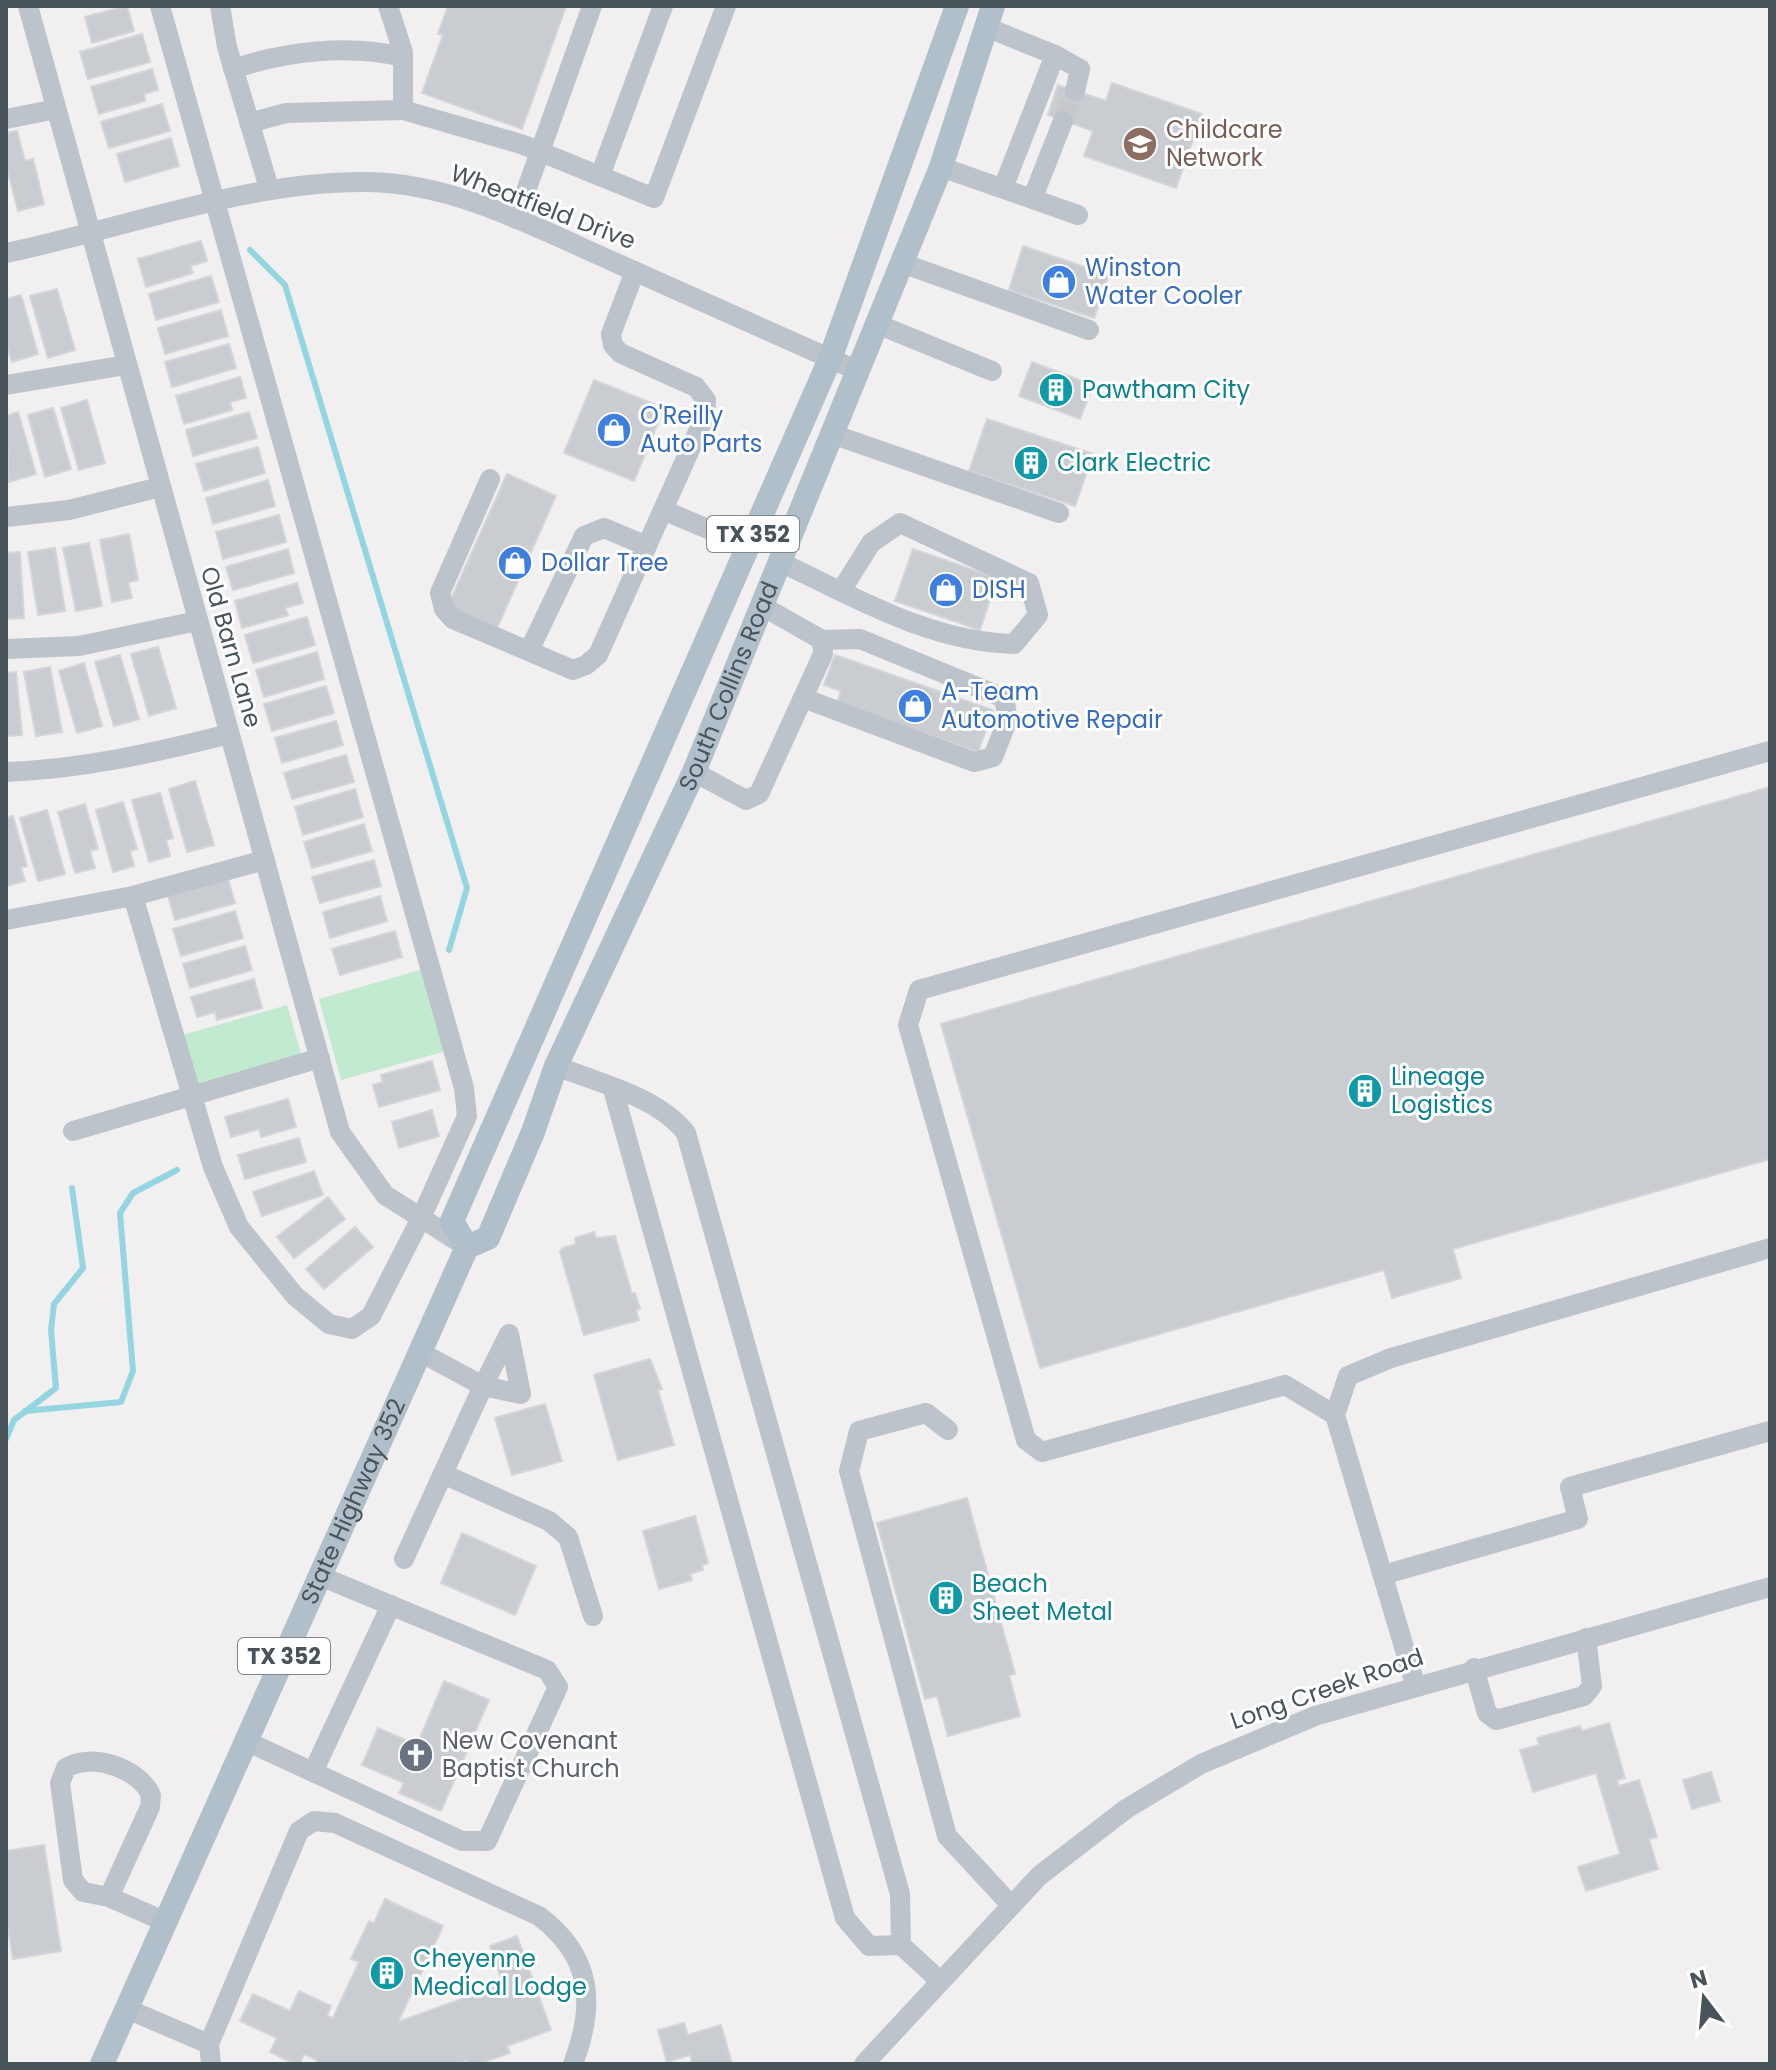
<svg xmlns="http://www.w3.org/2000/svg" width="1776" height="2070" font-family="Poppins,sans-serif">
<rect width="100%" height="100%" fill="#f1efef"/>
<g fill="#c2ead0">
<path d="M 427,968 L 450,1050 L 341,1080 L 319,999 Z"/>
<path d="M 287,1005 L 302,1056 L 194,1088 L 179,1036 Z"/>
</g>
<g fill="none" stroke-linecap="round" stroke-linejoin="round">
<g stroke="#94d5e2" stroke-width="6">
<path d="M 250,250 L 285,285 L 467,888 L 449,950"/>
<path d="M 25,1411 L 121,1402 L 133,1371 L 120,1213 L 133,1193 L 177,1170"/>
<path d="M 6,1439 L 14,1420 L 56,1388 L 51,1330 L 54,1304 L 83,1268 L 72,1188"/>
</g>
</g>
<g fill="#c9ccd1" stroke="#d3d5d9" stroke-width="2">
<path d="M 127,6 L 134,31 L 92,43 L 85,17 Z"/>
<path d="M 448,6 L 566,6 L 522,129 L 422,93 L 443,35 L 438,34 Z"/>
<path d="M 142,34 L 150,62 L 88,79 L 80,52 Z"/>
<path d="M 152,69 L 158,90 L 144,94 L 145,101 L 99,114 L 91,87 Z"/>
<path d="M 1112,83 L 1202,114 L 1176,188 L 1084,156 L 1093,131 L 1048,115 L 1058,85 L 1106,101 Z"/>
<path d="M 162,104 L 170,131 L 109,148 L 101,122 Z"/>
<path d="M 17,131 L 25,161 L 33,159 L 44,204 L 18,211 L 6,164 L 6,133 Z"/>
<path d="M 171,138 L 179,166 L 125,182 L 117,154 Z"/>
<path d="M 201,241 L 207,261 L 190,266 L 193,273 L 146,287 L 138,259 Z"/>
<path d="M 1023,246 L 1109,275 L 1094,318 L 1009,290 Z"/>
<path d="M 211,276 L 219,302 L 156,320 L 149,294 Z"/>
<path d="M 57,289 L 75,350 L 48,358 L 30,296 Z"/>
<path d="M 21,295 L 38,354 L 12,362 L 6,343 L 6,299 Z"/>
<path d="M 221,310 L 228,336 L 165,354 L 158,328 Z"/>
<path d="M 229,344 L 236,368 L 172,387 L 165,362 Z"/>
<path d="M 1032,362 L 1093,385 L 1080,419 L 1019,396 Z"/>
<path d="M 240,377 L 246,398 L 230,402 L 232,410 L 184,424 L 176,396 Z"/>
<path d="M 594,380 L 664,408 L 634,481 L 564,453 Z"/>
<path d="M 87,400 L 105,463 L 79,470 L 61,408 Z"/>
<path d="M 53,408 L 71,469 L 45,477 L 28,415 Z"/>
<path d="M 18,412 L 36,474 L 9,482 L 6,416 Z"/>
<path d="M 249,412 L 257,438 L 193,456 L 186,430 Z"/>
<path d="M 987,419 L 1093,454 L 1075,506 L 969,471 Z"/>
<path d="M 258,447 L 265,473 L 204,491 L 196,464 Z"/>
<path d="M 507,474 L 556,496 L 496,630 L 447,608 Z"/>
<path d="M 268,480 L 275,506 L 213,524 L 206,498 Z"/>
<path d="M 279,515 L 286,542 L 223,559 L 216,532 Z"/>
<path d="M 129,534 L 138,580 L 128,582 L 132,598 L 112,602 L 100,540 Z"/>
<path d="M 89,543 L 102,606 L 76,611 L 63,548 Z"/>
<path d="M 55,548 L 65,611 L 38,615 L 28,552 Z"/>
<path d="M 288,549 L 294,573 L 233,590 L 226,567 Z"/>
<path d="M 913,549 L 997,578 L 980,630 L 895,601 Z"/>
<path d="M 20,552 L 24,618 L 6,619 L 6,553 Z"/>
<path d="M 297,583 L 303,603 L 285,608 L 288,615 L 242,628 L 235,601 Z"/>
<path d="M 307,617 L 315,645 L 253,663 L 245,635 Z"/>
<path d="M 158,647 L 176,708 L 149,716 L 131,654 Z"/>
<path d="M 317,652 L 324,679 L 264,697 L 256,670 Z"/>
<path d="M 120,655 L 139,719 L 114,726 L 95,662 Z"/>
<path d="M 835,655 L 993,710 L 978,752 L 837,703 L 841,691 L 824,685 Z"/>
<path d="M 84,663 L 102,726 L 77,733 L 59,671 Z"/>
<path d="M 50,667 L 62,732 L 36,736 L 24,672 Z"/>
<path d="M 16,672 L 22,735 L 6,736 L 6,673 Z"/>
<path d="M 326,686 L 334,713 L 272,731 L 264,704 Z"/>
<path d="M 336,721 L 343,745 L 282,763 L 275,738 Z"/>
<path d="M 346,755 L 354,782 L 292,799 L 284,773 Z"/>
<path d="M 195,781 L 214,845 L 187,852 L 169,789 Z"/>
<path d="M 1770,787 L 1770,1159 L 1453,1249 L 1461,1278 L 1392,1298 L 1384,1270 L 1040,1368 L 941,1024 Z"/>
<path d="M 355,789 L 363,817 L 303,835 L 295,807 Z"/>
<path d="M 160,793 L 173,838 L 166,840 L 170,856 L 149,862 L 132,800 Z"/>
<path d="M 123,802 L 137,849 L 130,851 L 134,866 L 113,872 L 96,810 Z"/>
<path d="M 85,804 L 98,849 L 90,851 L 95,868 L 75,873 L 58,812 Z"/>
<path d="M 47,810 L 65,874 L 38,881 L 20,818 Z"/>
<path d="M 13,816 L 27,866 L 21,868 L 25,881 L 6,886 L 6,818 Z"/>
<path d="M 364,824 L 372,851 L 312,868 L 304,842 Z"/>
<path d="M 374,860 L 381,886 L 320,903 L 312,877 Z"/>
<path d="M 228,879 L 235,903 L 175,920 L 168,896 Z"/>
<path d="M 380,896 L 387,921 L 330,938 L 323,912 Z"/>
<path d="M 235,911 L 243,938 L 181,956 L 173,929 Z"/>
<path d="M 395,931 L 402,957 L 340,975 L 332,949 Z"/>
<path d="M 245,946 L 252,970 L 190,988 L 183,964 Z"/>
<path d="M 254,979 L 262,1008 L 217,1020 L 215,1012 L 197,1017 L 191,997 Z"/>
<path d="M 432,1061 L 440,1090 L 379,1107 L 373,1085 L 383,1082 L 381,1075 Z"/>
<path d="M 288,1099 L 296,1127 L 261,1137 L 259,1129 L 231,1137 L 225,1117 Z"/>
<path d="M 432,1110 L 439,1136 L 399,1148 L 392,1122 Z"/>
<path d="M 299,1138 L 306,1162 L 245,1179 L 238,1155 Z"/>
<path d="M 314,1171 L 323,1195 L 262,1216 L 253,1192 Z"/>
<path d="M 328,1197 L 345,1219 L 294,1258 L 277,1237 Z"/>
<path d="M 355,1227 L 373,1247 L 324,1289 L 306,1269 Z"/>
<path d="M 594,1232 L 596,1238 L 615,1236 L 632,1294 L 635,1293 L 640,1309 L 636,1310 L 639,1320 L 584,1335 L 560,1252 L 562,1248 L 576,1244 L 575,1238 Z"/>
<path d="M 650,1359 L 662,1389 L 658,1390 L 674,1445 L 618,1460 L 594,1375 Z"/>
<path d="M 545,1404 L 562,1461 L 512,1475 L 495,1418 Z"/>
<path d="M 967,1498 L 1015,1674 L 1009,1675 L 1020,1716 L 948,1736 L 937,1696 L 925,1699 L 877,1523 Z"/>
<path d="M 695,1516 L 708,1563 L 702,1565 L 703,1570 L 690,1574 L 692,1580 L 659,1589 L 643,1531 Z"/>
<path d="M 462,1533 L 536,1566 L 515,1615 L 441,1583 Z"/>
<path d="M 444,1681 L 489,1700 L 441,1811 L 399,1793 L 404,1783 L 362,1765 L 378,1728 L 417,1745 Z"/>
<path d="M 1609,1723 L 1625,1778 L 1617,1780 L 1619,1786 L 1639,1780 L 1657,1837 L 1649,1839 L 1658,1869 L 1586,1891 L 1578,1867 L 1620,1854 L 1596,1773 L 1533,1792 L 1520,1750 L 1539,1745 L 1537,1738 L 1580,1726 L 1582,1731 Z"/>
<path d="M 1711,1772 L 1720,1801 L 1692,1809 L 1683,1780 Z"/>
<path d="M 44,1845 L 61,1951 L 13,1959 L 6,1916 L 6,1851 Z"/>
<path d="M 385,1899 L 443,1926 L 398,2022 L 503,1984 L 490,1946 L 517,1936 L 551,2030 L 507,2046 L 510,2053 L 479,2064 L 468,2064 L 467,2060 L 457,2064 L 316,2064 L 317,2060 L 304,2054 L 300,2064 L 295,2064 L 270,2052 L 277,2038 L 240,2021 L 253,1994 L 290,2011 L 299,1991 L 331,2006 L 327,2016 L 333,2018 L 359,1962 L 351,1959 L 369,1921 L 374,1923 Z"/>
<path d="M 684,2023 L 688,2035 L 721,2025 L 732,2064 L 692,2064 L 690,2055 L 667,2062 L 658,2030 Z"/>
</g>
<g fill="none" stroke-linecap="round" stroke-linejoin="round">
<path stroke="#c7c8ca" stroke-width="20" stroke-dasharray="20 10" stroke-linecap="butt" d="M 1063,121 L 1075,91"/>
<g stroke="#bcc3ca" stroke-width="20">
<path d="M 28,6 L 340,1132 L 385,1195 L 467,1247"/>
<path d="M 220,6 L 227,47 L 269,188"/>
<path d="M 986,27 L 1055,55 L 1080,69 L 1075,91"/>
<path d="M 233,69 C 286,51 348,44 403,57"/>
<path d="M 403,110 L 521,144 L 654,198 L 726,6"/>
<path d="M 6,119 L 56,109"/>
<path d="M 249,123 L 286,113 L 403,110 L 403,52 L 388,6"/>
<path d="M 941,167 L 1078,215"/>
<path d="M 600,176 L 663,6"/>
<path d="M 1003,188 L 1055,55"/>
<path d="M 1033,197 L 1063,121"/>
<path d="M 516,219 L 592,6"/>
<path d="M 6,253 C 122,229 250,180 368,182 C 454,183 537,228 614,262 C 695,298 776,335 858,371"/>
<path d="M 902,263 L 1089,330"/>
<path d="M 877,324 L 992,371"/>
<path d="M 6,385 L 126,365"/>
<path d="M 832,434 L 1059,513"/>
<path d="M 490,479 L 440,593 L 444,609 L 453,619 L 573,670 L 586,665 L 598,655 L 705,416 L 706,400 L 696,387 L 620,353 L 613,345 L 611,334 L 635,271"/>
<path d="M 663,510 L 748,546"/>
<path d="M 6,517 L 69,510 L 160,487"/>
<path d="M 780,562 C 855,597 929,642 1014,644 L 1038,615 L 1029,583 L 900,523 L 871,543 L 841,591"/>
<path d="M 6,649 L 79,646 L 197,621"/>
<path d="M 529,651 L 584,536 L 604,528 L 647,546"/>
<path d="M 803,698 L 974,762 L 993,757 L 1008,719 L 1004,698 L 860,639 L 822,640"/>
<path d="M 6,772 C 83,769 154,753 229,734"/>
<path d="M 694,772 L 746,800 L 759,794 L 823,654 L 822,640 L 762,606"/>
<path d="M 133,896 L 213,1167 L 239,1227 L 295,1296 L 329,1324 L 352,1329 L 371,1316 L 421,1218 L 467,1116 L 464,1088 L 160,6"/>
<path d="M 6,920 L 133,896 L 265,860"/>
<path d="M 556,1066 C 598,1083 657,1096 686,1133 L 900,1894 L 901,1945 L 940,1981"/>
<path d="M 613,1089 L 845,1918 L 869,1946 L 901,1945"/>
<path d="M 73,1131 L 320,1058"/>
<path d="M 509,1334 L 521,1394 L 483,1386 Z"/>
<path d="M 1335,1415 L 1348,1376 L 1391,1358 L 1770,1248"/>
<path d="M 948,1430 L 926,1413 L 859,1431 L 849,1471 L 947,1836 L 1010,1904"/>
<path d="M 443,1474 L 549,1521 L 568,1537 L 593,1616"/>
<path d="M 404,1559 L 483,1386 L 420,1352"/>
<path d="M 1383,1575 L 1578,1519 L 1570,1487 L 1770,1431"/>
<path d="M 1474,1668 L 1487,1713 L 1496,1720 L 1584,1696 L 1592,1686 L 1586,1638"/>
<path d="M 1415,1684 L 1335,1415 L 1285,1385 L 1042,1452 L 1026,1440 L 908,1025 L 919,990 L 1770,751"/>
<path d="M 246,1741 L 462,1841 L 487,1841 L 558,1687 L 547,1670 L 320,1576"/>
<path d="M 313,1772 L 391,1605"/>
<path d="M 109,1897 L 150,1807 L 151,1795 C 139,1768 91,1752 66,1768 L 60,1783 L 73,1880 L 83,1892 L 109,1897 L 166,1922"/>
<path d="M 127,2009 L 209,2044 L 211,2064"/>
<path d="M 209,2044 L 299,1831 L 314,1821 L 335,1823 L 539,1916 C 592,1956 596,2004 573,2064"/>
<path d="M 864,2064 L 1039,1876 L 1126,1809 L 1201,1764 L 1315,1716 L 1770,1587"/>
</g>
<g stroke="#b1bfca" stroke-width="24">
<path d="M 467,1247 L 452,1221 L 830,359 L 957,6"/>
<path id="s1" d="M 102,2064 L 467,1247 L 488,1238 L 533,1132 L 556,1066 L 694,772 L 941,167 L 993,6"/>
</g>
</g>
<defs>
<g id="school-disc" transform="scale(1.8)"><circle r="9.5" fill="#8d6e63" stroke="#fff"/><path d="M0-5L7-2L0 1L-7-2ZM-4 1L0 2.5L4 1V4Q0 6-4 4Z" fill="#fff"/></g>
<g id="shop-disc" transform="scale(1.8)"><circle r="9.5" fill="#3f7fe0" stroke="#fff"/><path d="M-5-2.5h2.3a2.7 3.5 0 0 1 5.4 0H5L5.5 6h-11ZM-1.5-2.5h3a1.5 2.3 0 0 0-3 0Z" fill="#fff"/></g>
<g id="building-disc" transform="scale(1.8)"><circle r="9.5" fill="#0f9aa8" stroke="#fff"/><path d="M-4-6H4V6H1V3H-1V6H-4ZM-2.5-4.3h1.7v1.8h-1.7ZM.8-4.3h1.7v1.8H.8ZM-2.5-1h1.7V.8h-1.7ZM.8-1h1.7V.8H.8Z" fill="#fff"/></g>
<g id="church-disc" transform="scale(1.8)"><circle r="9.5" fill="#6b7280" stroke="#fff"/><path d="M-1.2-6h2.4v3.5h3.3v2.4h-3.3V6h-2.4V-.1h-3.3v-2.4h3.3Z" fill="#fff"/></g>
</defs>
<g fill-rule="evenodd">
<use href="#school-disc" x="1140" y="144"/>
<use href="#shop-disc" x="1059" y="282"/>
<use href="#building-disc" x="1056" y="390"/>
<use href="#shop-disc" x="614" y="430"/>
<use href="#building-disc" x="1031" y="463"/>
<use href="#shop-disc" x="515" y="563"/>
<use href="#shop-disc" x="946" y="590"/>
<use href="#shop-disc" x="915" y="706"/>
<use href="#building-disc" x="1365" y="1091"/>
<use href="#building-disc" x="946" y="1598"/>
<use href="#church-disc" x="416" y="1755"/>
<use href="#building-disc" x="387" y="1973"/>
</g>
<g text-anchor="middle" stroke-width="6" stroke-linejoin="round" paint-order="stroke">
<g fill="#fff" stroke="#80878c" stroke-width="2">
<rect x="707" y="516" width="92" height="36" rx="6"/>
<rect x="238" y="1638" width="92" height="36" rx="6"/>
</g>
<g font-size="22" font-weight="bold" fill="#49535a">
<text x="753" y="542">TX 352</text>
<text x="284" y="1664">TX 352</text>
</g>
<g font-size="24" fill="#785e54" stroke="#fff" text-anchor="start">
<text x="1166" y="138">Childcare<tspan x="1166" dy="28">Network</tspan></text>
</g>
<g font-size="24" fill="#49535a" stroke="#fff">
<text transform="translate(543 207) rotate(21)" y="8">Wheatfield Drive</text>
<text transform="translate(231 647) rotate(74)" y="8">Old Barn Lane</text>
<text dy="8" stroke="none"><textPath href="#s1" startOffset="1520">South Collins Road</textPath></text>
<text dy="8" stroke="none"><textPath href="#s1" startOffset="616">State Highway 352</textPath></text>
<text transform="translate(1327 1689) rotate(-19)" y="8">Long Creek Road</text>
</g>
<g font-size="24" fill="#366cbe" stroke="#fff" text-anchor="start">
<text x="1085" y="276">Winston<tspan x="1085" dy="28">Water Cooler</tspan></text>
<text x="640" y="424">O'Reilly<tspan x="640" dy="28">Auto Parts</tspan></text>
<text x="541" y="571">Dollar Tree</text>
<text x="972" y="598">DISH</text>
<text x="941" y="700">A-Team<tspan x="941" dy="28">Automotive Repair</tspan></text>
</g>
<g font-size="24" fill="#0d838f" stroke="#fff" text-anchor="start">
<text x="1082" y="398">Pawtham City</text>
<text x="1057" y="471">Clark Electric</text>
<text x="1391" y="1085">Lineage<tspan x="1391" dy="28">Logistics</tspan></text>
<text x="972" y="1592">Beach<tspan x="972" dy="28">Sheet Metal</tspan></text>
<text x="413" y="1967">Cheyenne<tspan x="413" dy="28">Medical Lodge</tspan></text>
</g>
<g font-size="24" fill="#5b616d" stroke="#fff" text-anchor="start">
<text x="442" y="1749">New Covenant<tspan x="442" dy="28">Baptist Church</tspan></text>
</g>
</g>
<rect width="1776" height="2070" fill="none" stroke="#49535a" stroke-width="16"/>
<g transform="translate(1704 1998) rotate(344)" stroke="#ffffff" stroke-width="6" paint-order="stroke">
<path d="M0-6L14 30L0 20L-14 30Z" fill="#49535a"/>
<text y="-12" font-size="22" font-weight="bold" text-anchor="middle" fill="#49535a">N</text>
</g>
</svg>
